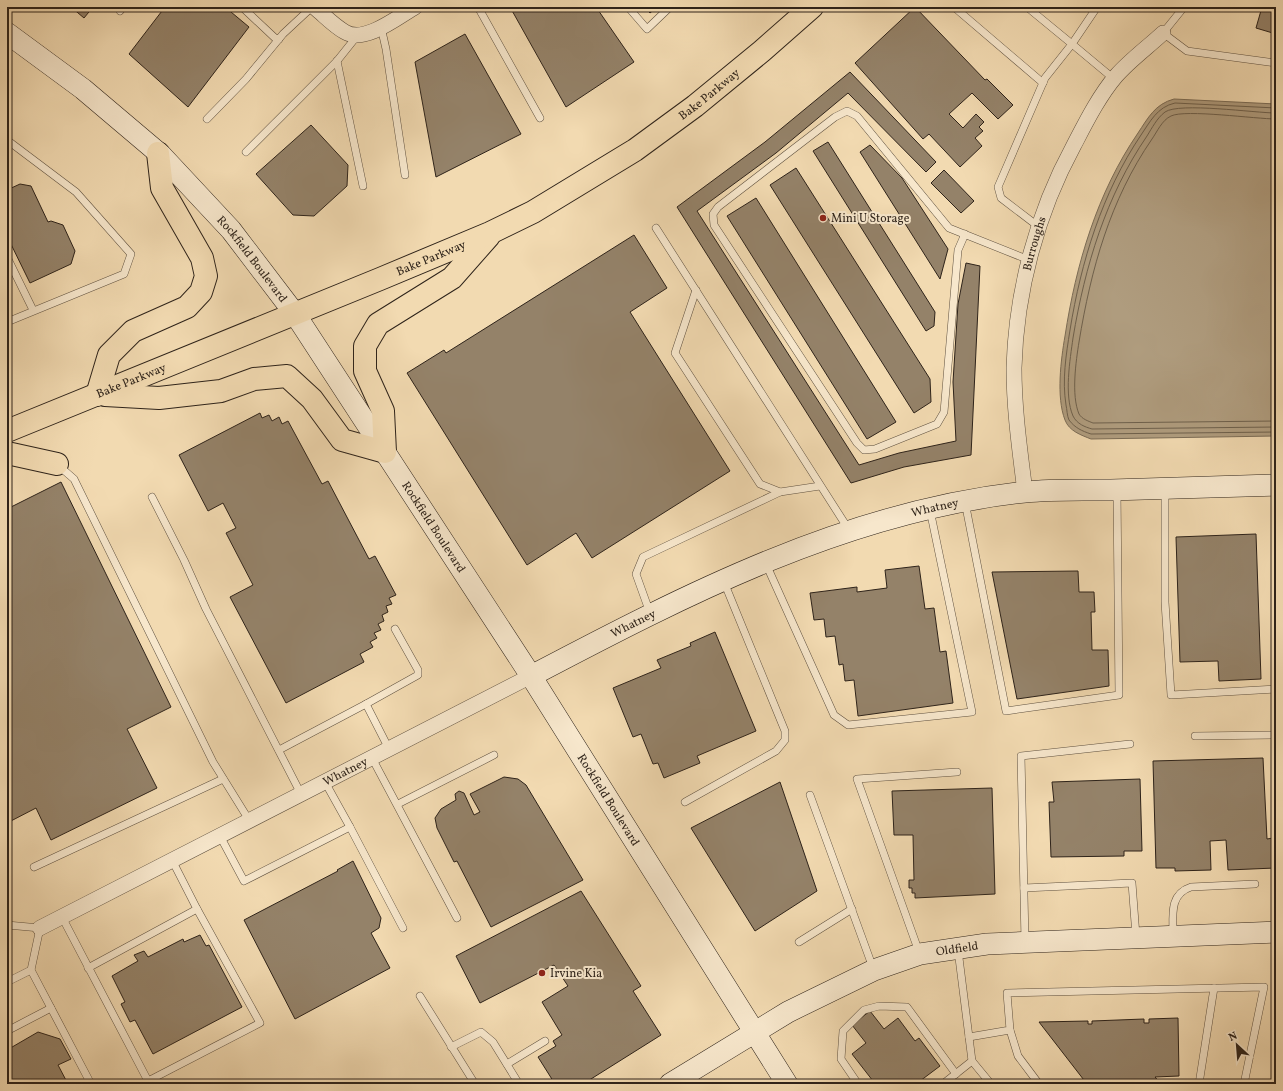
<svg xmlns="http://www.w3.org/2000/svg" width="1283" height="1091" font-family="Vollkorn,serif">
<rect width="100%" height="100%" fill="#f2dab1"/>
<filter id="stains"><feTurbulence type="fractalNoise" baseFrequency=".005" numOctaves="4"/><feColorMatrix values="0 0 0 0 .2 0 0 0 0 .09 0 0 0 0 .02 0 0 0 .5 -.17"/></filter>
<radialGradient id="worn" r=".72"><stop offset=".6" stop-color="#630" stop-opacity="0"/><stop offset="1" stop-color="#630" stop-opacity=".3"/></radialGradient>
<path fill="#af9c7e" stroke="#7b6c56" d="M 1174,99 L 1276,104 L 1276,436 L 1091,439 C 1081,435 1069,431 1065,420 C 1056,397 1061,359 1065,336 C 1076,264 1097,193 1138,133 C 1148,118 1155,104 1174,99 Z"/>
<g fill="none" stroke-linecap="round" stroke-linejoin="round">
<g stroke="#6e604c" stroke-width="1">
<path d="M 1276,108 L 1175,103 C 1157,107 1150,122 1141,135 C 1102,193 1081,262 1070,330 C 1066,355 1062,380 1066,405 C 1067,409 1067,416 1069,420 C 1075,428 1082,431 1091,434 L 1276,432"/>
<path d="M 1276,113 C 1255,113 1179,102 1165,112 C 1157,118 1152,128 1147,136 C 1106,196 1085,266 1073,338 C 1070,360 1064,395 1073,416 C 1077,424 1085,427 1092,429 L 1276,427"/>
<path d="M 1276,119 C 1256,119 1185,109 1171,116 C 1162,120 1157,132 1152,139 C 1110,200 1091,269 1079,342 C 1076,361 1071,395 1079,414 C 1082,419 1088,421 1093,423 L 1276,421"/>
</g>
</g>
<g fill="#948269" stroke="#2e231a">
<path d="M 71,7 L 93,7 L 84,18 Z"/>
<path d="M 165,7 L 225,7 L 249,27 L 188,107 L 129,54 Z"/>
<path d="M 510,7 L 596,7 L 634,62 L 566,107 Z"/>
<path d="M 644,7 L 657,7 L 650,13 Z"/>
<path d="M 915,7 L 985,80 L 987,79 L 1013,105 L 998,119 L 972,93 L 949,114 L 963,128 L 976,114 L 984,122 L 979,127 L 983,131 L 975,138 L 982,146 L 960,167 L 929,134 L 923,139 L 855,63 Z"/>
<path d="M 1262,7 L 1276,7 L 1276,34 L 1256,28 Z"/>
<path d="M 465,34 L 521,134 L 436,177 L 415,62 Z"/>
<path d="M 850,72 L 936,162 L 926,172 L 848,93 L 776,153 L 697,211 L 859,465 L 899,453 L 956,441 L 953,382 L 958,304 L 966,263 L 980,266 L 971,455 L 904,467 L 851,483 L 677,207 L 765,142 Z"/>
<path d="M 311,125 L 348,165 L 347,186 L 314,216 L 293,215 L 256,174 Z"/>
<path d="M 828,142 L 935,312 L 934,326 L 926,331 L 813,151 Z"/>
<path d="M 870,145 L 902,178 L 948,249 L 940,279 L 860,152 Z"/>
<path d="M 796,168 L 930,379 L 931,402 L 914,413 L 770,185 Z"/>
<path d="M 944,170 L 974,201 L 961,213 L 931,183 Z"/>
<path d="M 20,184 L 31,186 L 48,222 L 51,221 L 63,225 L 75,251 L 71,264 L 30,283 L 7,236 L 7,190 Z"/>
<path d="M 756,198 L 896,422 L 867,439 L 727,216 Z"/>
<path d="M 634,235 L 667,288 L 630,312 L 730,471 L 592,558 L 576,533 L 527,565 L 407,373 L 444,350 L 446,353 Z"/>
<path d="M 260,413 L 262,418 L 269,415 L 272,421 L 279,417 L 282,424 L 288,421 L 322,484 L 328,481 L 369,559 L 375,556 L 396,595 L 389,598 L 392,604 L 386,606 L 388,612 L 382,615 L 384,621 L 378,624 L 381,630 L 374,633 L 377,638 L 370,642 L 373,647 L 360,654 L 364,662 L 286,703 L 230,597 L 253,585 L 226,533 L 236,528 L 223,503 L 208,511 L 179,455 Z"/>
<path d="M 61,482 L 171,707 L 127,729 L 157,788 L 51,840 L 36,808 L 7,823 L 7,509 Z"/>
<path d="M 1256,534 L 1261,679 L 1219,681 L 1218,661 L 1180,662 L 1176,537 Z"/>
<path d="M 919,566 L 925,609 L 934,608 L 940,652 L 946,651 L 953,703 L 858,716 L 854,680 L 845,681 L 843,664 L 839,665 L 835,636 L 826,637 L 824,619 L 814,620 L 810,593 L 857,587 L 857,592 L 887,588 L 885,570 Z"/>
<path d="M 1078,571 L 1079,592 L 1094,592 L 1095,612 L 1091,612 L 1092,650 L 1108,650 L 1109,686 L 1017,699 L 992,572 Z"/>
<path d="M 715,632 L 756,731 L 697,756 L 700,763 L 664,778 L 658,763 L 653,764 L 641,734 L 633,737 L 613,688 L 661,668 L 657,660 L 691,646 L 690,643 Z"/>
<path d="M 1263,758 L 1267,839 L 1273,838 L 1275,868 L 1228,870 L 1226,840 L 1210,841 L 1211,870 L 1175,871 L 1175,868 L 1156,868 L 1153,761 Z"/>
<path d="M 504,777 L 518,779 L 526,785 L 583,880 L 491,927 L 457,861 L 454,862 L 437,828 L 435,818 L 441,809 L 456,800 L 455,794 L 459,791 L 464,793 L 474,815 L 480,812 L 470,794 Z"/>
<path d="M 1140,779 L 1142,851 L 1124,851 L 1124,856 L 1051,857 L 1049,802 L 1054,802 L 1052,782 Z"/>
<path d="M 780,782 L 817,891 L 755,931 L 691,828 Z"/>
<path d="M 992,788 L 995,894 L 915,898 L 915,893 L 912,893 L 912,888 L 909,888 L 909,880 L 914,880 L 913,835 L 894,835 L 892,791 Z"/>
<path d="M 353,861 L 381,918 L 379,928 L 371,933 L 390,968 L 295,1019 L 244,920 L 338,871 L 337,870 Z"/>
<path d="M 581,891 L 641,986 L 633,991 L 661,1035 L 583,1084 L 555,1084 L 538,1057 L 556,1046 L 553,1041 L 562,1035 L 542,1002 L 568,986 L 554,965 L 480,1003 L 456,956 Z"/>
<path d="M 200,935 L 206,946 L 209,945 L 242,1007 L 153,1054 L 135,1020 L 130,1022 L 121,1004 L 125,1002 L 112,976 L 138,961 L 134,955 L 144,951 L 148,957 L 183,939 L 184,942 Z"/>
<path d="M 870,1011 L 884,1029 L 898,1018 L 915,1041 L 919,1038 L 940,1066 L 916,1084 L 871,1084 L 873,1081 L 852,1054 L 866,1043 L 852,1025 Z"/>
<path d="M 1178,1018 L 1179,1076 L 1155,1077 L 1161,1084 L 1087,1084 L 1039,1022 L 1088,1021 L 1088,1024 L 1092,1024 L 1092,1021 L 1144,1019 L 1144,1023 L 1149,1023 L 1149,1019 Z"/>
<path d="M 38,1032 L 60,1039 L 71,1059 L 58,1065 L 68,1084 L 7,1084 L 7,1050 Z"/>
</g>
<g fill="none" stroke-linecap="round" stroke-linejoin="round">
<g stroke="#5f5140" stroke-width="8">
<g id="lane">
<path d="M 242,7 L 275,38 L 279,39"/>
<path d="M 478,7 L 540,118"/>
<path d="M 628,7 L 647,29 L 670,7"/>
<path d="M 954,7 L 1043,83"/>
<path d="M 1027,7 L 1072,44 L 1045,78 L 998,187 L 1001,198 L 1039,227"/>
<path d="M 1094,7 L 1095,10 L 1072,44 L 1114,79"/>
<path d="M 1184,7 L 1163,33 L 1187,51 L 1276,63"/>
<path d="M 120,11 L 123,7"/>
<path d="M 381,27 L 386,49 L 405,175"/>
<path d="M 337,61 L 363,186"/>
<path d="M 207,119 L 246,79 L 283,34 L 312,7"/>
<path d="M 7,140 L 76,192 L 131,254 L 124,274 L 7,322"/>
<path d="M 246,152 L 337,61 L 357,36"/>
<path d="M 656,228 L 849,530"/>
<path d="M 965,234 L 958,250 L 944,412 L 937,424 L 875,449 L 864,450 L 857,443 L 714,225 L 713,214 L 718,207 L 835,117 L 847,111 L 857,116 L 949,228 L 1029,260"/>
<path d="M 7,257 L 33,310"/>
<path d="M 696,290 L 675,353 L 760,484 L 780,492"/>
<path d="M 59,466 L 74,479 L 213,762 L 249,820"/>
<path d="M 1165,491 L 1165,602 L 1171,695 L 1276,689"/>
<path d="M 152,497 L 184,560 L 206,609 L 301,794"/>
<path d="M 965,502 L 1006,711 L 1119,695 L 1117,491"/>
<path d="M 766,564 L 834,715 L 848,725 L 972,712 L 930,510"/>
<path d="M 650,613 L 636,574 L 643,557 L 780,492 L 820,486"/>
<path d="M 366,704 L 418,675 L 418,670 L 395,629"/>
<path d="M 1195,736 L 1276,735"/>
<path d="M 279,750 L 366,704 L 389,749"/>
<path d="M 372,758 L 457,918"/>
<path d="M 810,795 L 873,968"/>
<path d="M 685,802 L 776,751 L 785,740 L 785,731 L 724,582"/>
<path d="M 398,804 L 494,755"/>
<path d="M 350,827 L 403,928"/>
<path d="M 220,836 L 244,881 L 350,827 L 325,782"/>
<path d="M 34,867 L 223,779"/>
<path d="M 1024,888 L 1132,883 L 1136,936"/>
<path d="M 62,917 L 148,1081 L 260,1023 L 197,909 L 172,860"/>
<path d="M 7,925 L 40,928 L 31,970 L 91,1084"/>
<path d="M 1173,935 C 1173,916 1169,894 1191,887 L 1255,884"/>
<path d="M 1025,941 L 1021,756 L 1130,744"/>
<path d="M 799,942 L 852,909"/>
<path d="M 919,952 L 857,779 L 957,772"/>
<path d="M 88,968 L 197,909"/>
<path d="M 7,982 L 31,970"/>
<path d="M 420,996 L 475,1084"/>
<path d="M 1010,1030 L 1018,1056 L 1039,1084"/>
<path d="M 7,1031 L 51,1008"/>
<path d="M 969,1037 L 1010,1030 L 1007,993 L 1264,987 L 1244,1084"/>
<path d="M 451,1047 L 481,1032 L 493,1042 L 519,1084"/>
<path d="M 972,1061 L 991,1084"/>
<path d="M 507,1064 L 545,1041"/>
<path d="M 858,1084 L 841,1059 L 843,1031 L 864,1010 L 879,1006 L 907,1007 L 956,1074"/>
<path d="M 943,1084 L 972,1061 L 958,950"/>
<path d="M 1199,1084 L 1214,988"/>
</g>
</g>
<g stroke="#5f5140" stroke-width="16">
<g id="street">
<path d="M 314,7 C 324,15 334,26 345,32 C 364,44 398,17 415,7"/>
<path id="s1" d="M 1025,492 C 1020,451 1014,410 1014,368 C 1016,291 1037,213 1074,145 C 1086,122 1099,96 1116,76 C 1130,60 1148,47 1163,33"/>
<path id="s2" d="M 40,928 L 531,676"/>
</g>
</g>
<g stroke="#2e231a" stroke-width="22">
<g id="secondary">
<path id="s3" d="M 7,33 L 83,89 L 161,155 L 231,230 L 295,314 L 531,676 L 787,1084"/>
<path id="s4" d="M 531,676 C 687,594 847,511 1025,492 C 1053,489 1083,490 1111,490 C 1166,488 1221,487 1276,485"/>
<path id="s5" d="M 670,1084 L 788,1012 L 874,970 L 920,954 L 987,944 L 1276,932"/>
</g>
</g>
<g stroke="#2e231a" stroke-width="24">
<g id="primary">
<path d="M 97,395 L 109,355 L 133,331 L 187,307 L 201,292 L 206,276 L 202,258 L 162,188 L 158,153"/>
<path d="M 105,395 L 159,398 L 221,391 L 254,379 L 287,376 L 312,399 L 342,440 L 385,452 L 383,411 L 365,371 L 365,346 L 378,324 L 452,278 L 489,236"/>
<path id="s6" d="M 7,431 L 380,279 L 490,233 L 533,212 L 635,150 L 695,106 L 762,51 L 812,7"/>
<path d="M 7,453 L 57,464"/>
</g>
</g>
<use href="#lane" stroke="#f7e7cc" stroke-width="7"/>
<use href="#street" stroke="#f7e7cc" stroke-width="15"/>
<use href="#secondary" stroke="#f7e7cc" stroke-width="21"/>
<use href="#primary" stroke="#f2dab1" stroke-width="22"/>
</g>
<g fill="#8f2418" stroke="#f7e7cc" stroke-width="1.5">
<circle cx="823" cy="218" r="4"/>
<circle cx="542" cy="973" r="4"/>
</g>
<g text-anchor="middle" stroke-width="4" stroke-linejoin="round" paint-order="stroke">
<g font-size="12" fill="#2e231a" stroke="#f7e7cc">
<text dy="4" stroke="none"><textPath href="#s6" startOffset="782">Bake Parkway</textPath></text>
<text dy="4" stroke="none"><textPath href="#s1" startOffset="251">Burroughs</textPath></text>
<text dy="4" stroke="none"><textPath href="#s6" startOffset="458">Bake Parkway</textPath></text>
<text dy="4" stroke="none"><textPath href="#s3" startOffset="335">Rockfield Boulevard</textPath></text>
<text dy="4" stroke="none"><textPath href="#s6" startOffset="134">Bake Parkway</textPath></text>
<text dy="4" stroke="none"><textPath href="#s4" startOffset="439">Whatney</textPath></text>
<text dy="4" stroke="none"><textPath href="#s3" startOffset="659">Rockfield Boulevard</textPath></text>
<text dy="4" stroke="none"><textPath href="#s4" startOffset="115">Whatney</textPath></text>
<text dy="4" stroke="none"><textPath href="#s2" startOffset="343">Whatney</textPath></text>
<text dy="4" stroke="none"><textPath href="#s3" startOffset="983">Rockfield Boulevard</textPath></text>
<text dy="4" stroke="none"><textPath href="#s5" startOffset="320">Oldfield</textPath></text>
</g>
<g font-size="12" fill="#2e231a" stroke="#f7e7cc" text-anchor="start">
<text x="831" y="222">Mini U Storage</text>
<text x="550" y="977">Irvine Kia</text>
</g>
</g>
<rect width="1283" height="1091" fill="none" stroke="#f2dab1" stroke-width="24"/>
<rect x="8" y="8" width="1267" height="1075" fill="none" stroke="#2e231a" stroke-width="2"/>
<rect x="12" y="12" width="1259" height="1067" fill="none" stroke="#2e231a"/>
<g transform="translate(1237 1045) rotate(334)" stroke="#f7e7cc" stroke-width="3" paint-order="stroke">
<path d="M0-3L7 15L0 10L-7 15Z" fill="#2e231a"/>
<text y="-6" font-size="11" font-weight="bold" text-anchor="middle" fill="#2e231a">N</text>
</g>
<rect width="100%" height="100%" filter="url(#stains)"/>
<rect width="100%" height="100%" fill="url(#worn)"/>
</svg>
